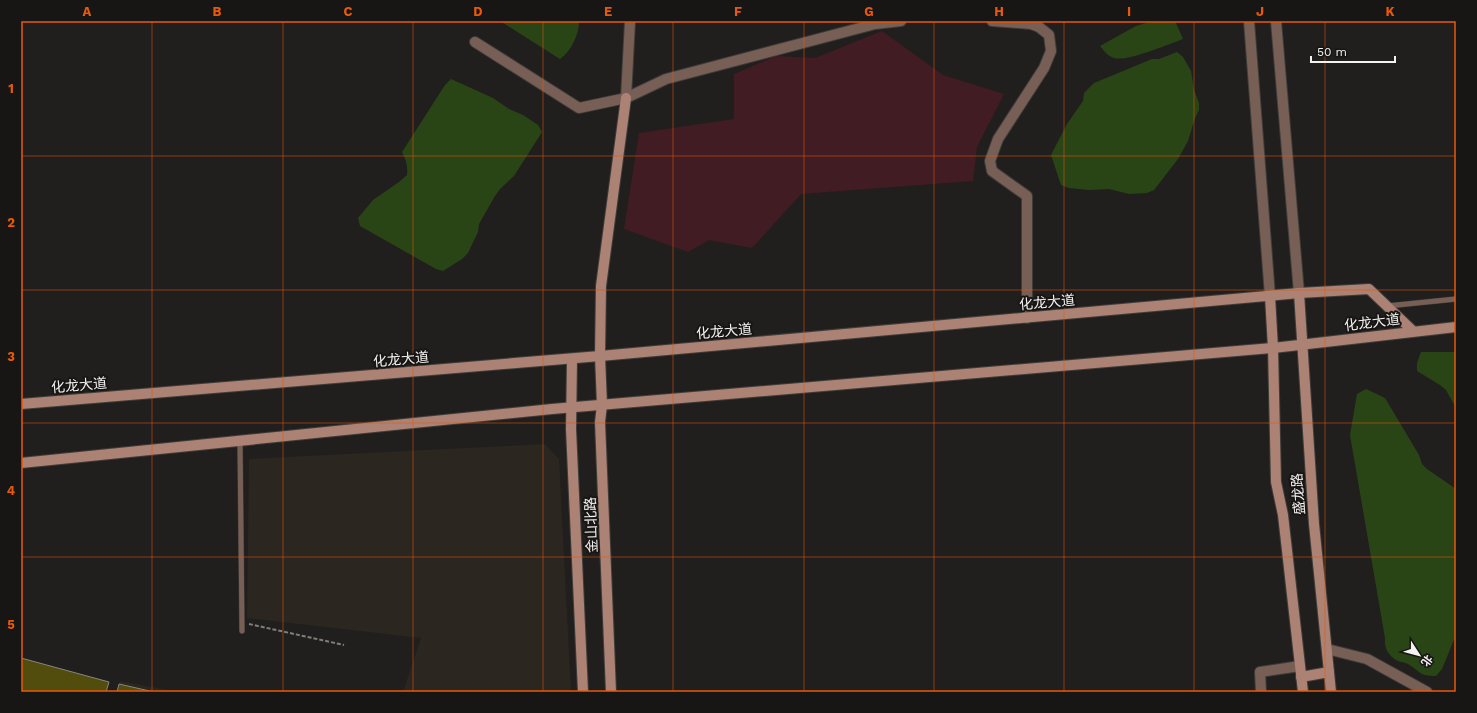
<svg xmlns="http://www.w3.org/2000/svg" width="1477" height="713" font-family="'Work Sans','Noto Sans SC',sans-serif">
<rect width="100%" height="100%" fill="#211f1d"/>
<g fill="#2b261f">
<path d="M 545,444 L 559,459 L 571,692 L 403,692 L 421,638 L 247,618 L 249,459 Z"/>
<path d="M 120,681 L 178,692 L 117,692 Z"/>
</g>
<path fill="#411c22" d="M 882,31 L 943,75 L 1004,94 L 977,147 L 973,181 L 801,194 L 752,248 L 709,240 L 688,252 L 624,229 L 639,133 L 734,119 L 734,74 L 776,56 L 815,58 Z"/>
<g fill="#294516">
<path d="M 500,21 L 579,21 C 579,35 571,51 560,59 Z"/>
<path d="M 1152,21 L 1175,21 L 1183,39 C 1169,44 1127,62 1114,58 C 1108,56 1104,51 1100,46 L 1136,26 Z"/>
<path d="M 1177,52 L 1183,57 L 1191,71 L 1194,90 L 1199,103 L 1199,110 L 1195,118 L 1188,141 L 1178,159 L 1154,190 L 1147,193 L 1129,194 L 1109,189 L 1089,190 L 1069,188 L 1061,185 L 1051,155 L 1067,124 L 1083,101 L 1084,93 L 1094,83 L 1152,59 L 1159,59 Z"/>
<path d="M 451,79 L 493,98 L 509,109 L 523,115 L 538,125 L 542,132 L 514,176 L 500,189 L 495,196 L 479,224 L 478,232 L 468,253 L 462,259 L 443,271 L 436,269 L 360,226 L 358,218 L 373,200 L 399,182 L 407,175 C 408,166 406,160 402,152 L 445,85 Z"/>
<path d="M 1421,352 L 1456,352 L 1456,408 L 1446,390 L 1440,385 L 1417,371 L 1417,363 Z"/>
<path d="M 1366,389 L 1385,398 L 1419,455 L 1422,464 L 1427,469 L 1456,489 L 1456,635 L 1442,669 L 1436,676 C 1419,676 1421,672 1408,664 C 1404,662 1399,662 1396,660 C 1388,655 1384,647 1385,638 L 1350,435 L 1357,394 Z"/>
</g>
<g fill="#524d0c" stroke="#858582">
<path d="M 21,658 L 109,682 L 106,692 L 21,692 Z"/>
<path d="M 119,684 L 154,692 L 117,692 Z"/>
</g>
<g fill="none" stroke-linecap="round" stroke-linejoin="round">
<g stroke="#3f3d3b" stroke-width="6">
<g id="lane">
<path d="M 1387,306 L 1456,299"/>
<path d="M 240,441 L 242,631"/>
</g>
</g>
<g stroke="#3f3d3b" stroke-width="12">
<g id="street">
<path d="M 992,21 L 1031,24 L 1039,27 L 1049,35 L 1051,51 L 1044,68 L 998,139 L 990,161 L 992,171 L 1027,196 L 1027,318"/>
<path d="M 1249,21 L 1270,296"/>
<path d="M 1276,21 L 1299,293"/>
<path d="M 475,42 L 579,108 L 626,98 L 666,79 L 875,24 L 901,21"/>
<path d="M 626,98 L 630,21"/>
<path d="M 1327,649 L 1367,659 L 1427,692"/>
<path d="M 1261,692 L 1260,672 L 1300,666"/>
</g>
</g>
<g stroke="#3f3d3b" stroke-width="12">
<g id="secondary">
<path d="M 1299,293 L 1314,524 L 1331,692"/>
<path d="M 1270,296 L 1273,348 L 1276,482 L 1283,515 L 1303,692"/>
<path d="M 572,359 L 571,429 L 583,692"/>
<path d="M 21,404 L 600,356 L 1299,293 L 1369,289 L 1413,331"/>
<path d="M 21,463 L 552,409 L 1273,348 L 1456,327"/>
<path d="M 1301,677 L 1329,672"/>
<path d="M 611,692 L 600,422 L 602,405 L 600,356 L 601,286 L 626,98"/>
</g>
</g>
<path stroke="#807e7c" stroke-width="2" stroke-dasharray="4 2" stroke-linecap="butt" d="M 249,624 L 344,645"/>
<use href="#lane" stroke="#785f55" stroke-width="5"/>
<use href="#street" stroke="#785f55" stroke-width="10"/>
<use href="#secondary" stroke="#ab8273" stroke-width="10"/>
</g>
<path fill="none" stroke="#e8590c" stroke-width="1" stroke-opacity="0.55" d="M 152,21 L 152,692M 283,21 L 283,692M 413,21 L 413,692M 543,21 L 543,692M 673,21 L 673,692M 804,21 L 804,692M 934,21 L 934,692M 1064,21 L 1064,692M 1194,21 L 1194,692M 1325,21 L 1325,692M 21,156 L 1456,156M 21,290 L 1456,290M 21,423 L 1456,423M 21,557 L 1456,557"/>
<g text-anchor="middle" stroke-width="4" stroke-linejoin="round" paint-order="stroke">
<g font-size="14" fill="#f4f3f1" stroke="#181614">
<text transform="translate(1047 302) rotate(-5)" y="5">化龙大道</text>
<text transform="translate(1372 322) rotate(-7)" y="5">化龙大道</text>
<text transform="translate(724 331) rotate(-5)" y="5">化龙大道</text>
<text transform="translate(401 359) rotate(-5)" y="5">化龙大道</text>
<text transform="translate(79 385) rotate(-5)" y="5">化龙大道</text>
<text transform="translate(1298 494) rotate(-94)" y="5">盛龙路</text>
<text transform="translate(591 525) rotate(-92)" y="5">金山北路</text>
</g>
</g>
<rect width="1477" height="713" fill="none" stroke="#181614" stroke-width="44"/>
<g transform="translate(1419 655) rotate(126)" stroke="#181614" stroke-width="3" paint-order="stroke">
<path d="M0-3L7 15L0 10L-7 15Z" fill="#f4f3f1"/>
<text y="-6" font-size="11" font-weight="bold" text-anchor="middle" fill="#f4f3f1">北</text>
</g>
<path d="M1311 56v6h84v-6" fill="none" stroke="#f4f3f1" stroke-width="2"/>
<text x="1317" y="56" font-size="12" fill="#f4f3f1" stroke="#181614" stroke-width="3" paint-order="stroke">50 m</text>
<rect x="22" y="22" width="1433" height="669" fill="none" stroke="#e8590c" stroke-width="1.5"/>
<g font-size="13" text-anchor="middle" font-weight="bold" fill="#e8590c">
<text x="87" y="16">A</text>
<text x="217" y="16">B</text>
<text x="348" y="16">C</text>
<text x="478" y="16">D</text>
<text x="608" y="16">E</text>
<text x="738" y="16">F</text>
<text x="869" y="16">G</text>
<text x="999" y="16">H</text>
<text x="1129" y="16">I</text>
<text x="1260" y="16">J</text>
<text x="1390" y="16">K</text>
<text x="11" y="93">1</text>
<text x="11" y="227">2</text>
<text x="11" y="361">3</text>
<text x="11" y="495">4</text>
<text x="11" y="629">5</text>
</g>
</svg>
